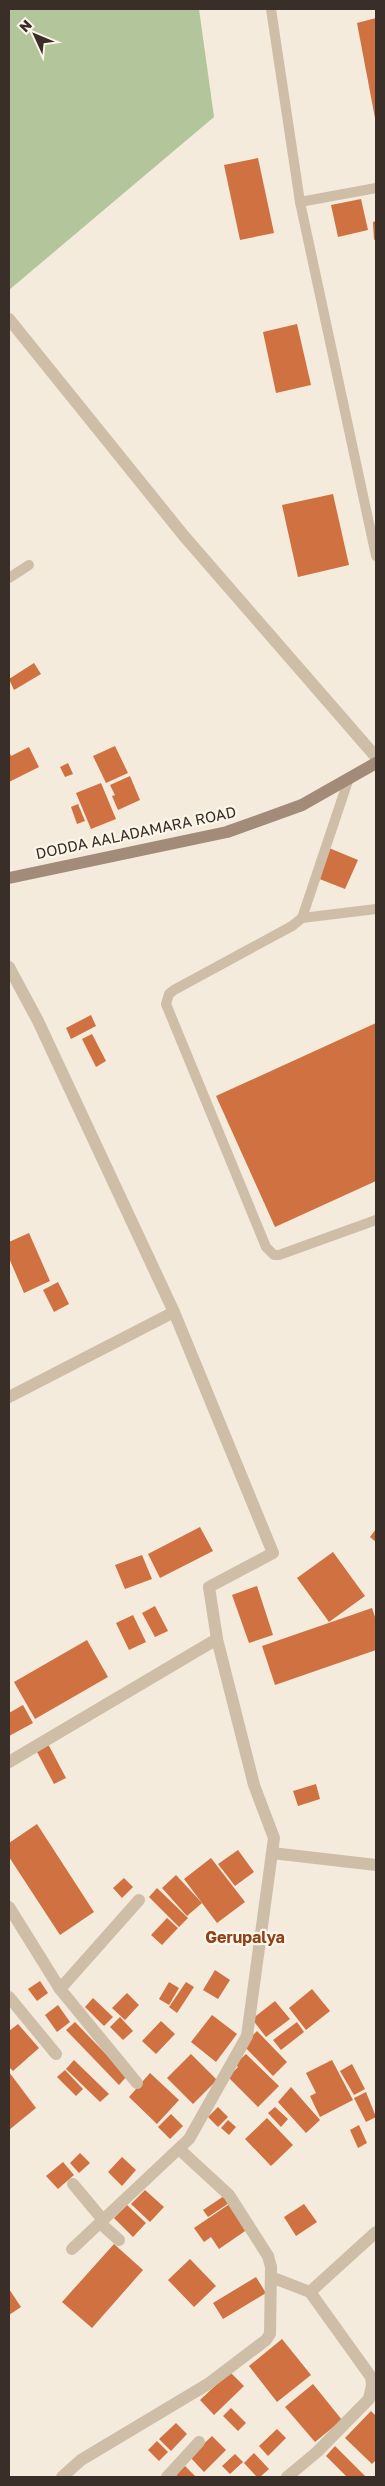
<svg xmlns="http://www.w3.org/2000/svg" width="385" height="2486" font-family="'Golos Text',sans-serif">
<rect width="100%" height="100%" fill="#f4ebdd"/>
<path fill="#b3c59b" d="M 9,9 L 199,9 L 214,117 L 9,290 Z"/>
<g fill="#cf7140">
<path d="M 376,18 L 376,117 L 375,118 L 357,23 Z"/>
<path d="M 258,158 L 274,233 L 240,240 L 224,165 Z"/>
<path d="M 361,199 L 368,230 L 338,237 L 331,205 Z"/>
<path d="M 376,221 L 376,239 L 374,240 L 373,222 Z"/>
<path d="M 297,324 L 311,385 L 276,393 L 263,332 Z"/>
<path d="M 333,494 L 349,565 L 298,577 L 282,505 Z"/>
<path d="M 34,663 L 41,674 L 14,690 L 9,679 Z"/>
<path d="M 115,746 L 128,773 L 106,783 L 93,756 Z"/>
<path d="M 29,747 L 39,767 L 9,782 L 9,751 L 11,756 Z"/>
<path d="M 68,763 L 73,774 L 65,777 L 60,767 Z"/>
<path d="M 130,776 L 140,800 L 118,810 L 112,796 L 115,795 L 110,785 Z"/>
<path d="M 101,783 L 116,819 L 91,829 L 76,793 Z"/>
<path d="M 78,804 L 85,821 L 77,824 L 71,807 Z"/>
<path d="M 329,848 L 358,860 L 345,889 L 317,878 Z"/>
<path d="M 91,1015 L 96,1026 L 71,1039 L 66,1028 Z"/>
<path d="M 376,1023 L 376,1181 L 275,1227 L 216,1096 Z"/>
<path d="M 92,1034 L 106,1061 L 96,1067 L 82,1039 Z"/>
<path d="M 29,1233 L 50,1281 L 24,1293 L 9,1258 L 9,1242 Z"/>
<path d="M 58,1282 L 69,1304 L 54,1312 L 43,1290 Z"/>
<path d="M 200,1527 L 213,1551 L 160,1578 L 148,1554 Z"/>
<path d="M 376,1529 L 376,1542 L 370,1537 Z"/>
<path d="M 333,1552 L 365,1596 L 329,1622 L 297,1578 Z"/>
<path d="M 142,1555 L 152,1579 L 125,1589 L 115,1565 Z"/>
<path d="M 257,1586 L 273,1635 L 249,1643 L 232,1595 Z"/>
<path d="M 155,1606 L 168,1631 L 155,1637 L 142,1613 Z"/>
<path d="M 372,1608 L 376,1620 L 376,1650 L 275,1685 L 262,1646 Z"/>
<path d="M 133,1615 L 146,1642 L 129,1650 L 116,1623 Z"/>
<path d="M 87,1640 L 108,1677 L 35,1719 L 14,1682 Z"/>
<path d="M 23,1705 L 33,1723 L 9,1736 L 9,1713 Z"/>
<path d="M 48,1744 L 66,1778 L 54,1784 L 36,1750 Z"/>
<path d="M 316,1784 L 320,1799 L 298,1806 L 293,1791 Z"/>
<path d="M 37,1824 L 94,1912 L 60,1935 L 9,1857 L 9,1843 Z"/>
<path d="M 238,1850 L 254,1872 L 235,1886 L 218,1864 Z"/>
<path d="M 211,1858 L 245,1902 L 217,1923 L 184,1879 Z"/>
<path d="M 176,1875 L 202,1903 L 187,1916 L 162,1888 Z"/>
<path d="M 124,1878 L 133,1887 L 122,1898 L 113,1888 Z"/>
<path d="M 157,1888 L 188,1918 L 179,1927 L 149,1897 Z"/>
<path d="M 167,1918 L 178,1928 L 162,1945 L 151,1935 Z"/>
<path d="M 215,1970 L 230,1980 L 218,1999 L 203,1990 Z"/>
<path d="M 40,1981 L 48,1993 L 37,2001 L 28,1989 Z"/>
<path d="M 169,1982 L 179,1988 L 169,2005 L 159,1999 Z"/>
<path d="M 186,1982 L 194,1987 L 177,2013 L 169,2007 Z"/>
<path d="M 312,1989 L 330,2011 L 306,2030 L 289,2008 Z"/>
<path d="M 127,1993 L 139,2005 L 125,2020 L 112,2008 Z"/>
<path d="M 93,1998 L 113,2017 L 104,2026 L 85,2007 Z"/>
<path d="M 275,2001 L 290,2019 L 266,2037 L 252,2019 Z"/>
<path d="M 58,2005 L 70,2022 L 57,2032 L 45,2015 Z"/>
<path d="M 212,2015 L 237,2034 L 216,2062 L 191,2042 Z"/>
<path d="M 120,2017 L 133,2031 L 123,2040 L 110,2027 Z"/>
<path d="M 161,2021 L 175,2034 L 156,2054 L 142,2041 Z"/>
<path d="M 75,2022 L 127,2076 L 119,2085 L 66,2030 Z"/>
<path d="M 297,2022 L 304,2032 L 281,2050 L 273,2040 Z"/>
<path d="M 18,2024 L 39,2048 L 13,2071 L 9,2067 L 9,2031 Z"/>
<path d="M 257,2031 L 287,2062 L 273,2076 L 243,2045 Z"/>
<path d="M 191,2054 L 217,2080 L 193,2104 L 167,2078 Z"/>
<path d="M 246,2054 L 279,2086 L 258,2107 L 228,2077 L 238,2067 L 235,2064 Z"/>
<path d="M 74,2060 L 109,2094 L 100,2102 L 66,2069 Z"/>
<path d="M 332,2060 L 353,2100 L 320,2117 L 310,2096 L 316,2093 L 306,2073 Z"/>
<path d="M 352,2064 L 365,2089 L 354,2095 L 340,2071 Z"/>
<path d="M 65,2070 L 83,2089 L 76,2096 L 57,2077 Z"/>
<path d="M 9,2072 L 36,2108 L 9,2130 Z"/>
<path d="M 150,2073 L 179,2100 L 157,2124 L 129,2097 Z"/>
<path d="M 291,2087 L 320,2120 L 306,2133 L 278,2102 Z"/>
<path d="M 366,2092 L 376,2117 L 366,2122 L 354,2098 Z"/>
<path d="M 218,2107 L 228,2117 L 218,2127 L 208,2117 Z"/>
<path d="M 275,2107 L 288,2119 L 281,2127 L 268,2113 Z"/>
<path d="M 171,2114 L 183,2126 L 170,2139 L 158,2127 Z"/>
<path d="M 267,2118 L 293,2145 L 271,2166 L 245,2139 Z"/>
<path d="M 228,2120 L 236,2127 L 229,2135 L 221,2128 Z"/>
<path d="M 359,2125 L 367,2143 L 358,2148 L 350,2130 Z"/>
<path d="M 80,2153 L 90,2163 L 79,2173 L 70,2163 Z"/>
<path d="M 122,2157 L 136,2170 L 122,2186 L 108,2172 Z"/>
<path d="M 63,2162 L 74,2175 L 58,2189 L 46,2176 Z"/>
<path d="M 145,2190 L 164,2207 L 150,2222 L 131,2204 Z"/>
<path d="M 224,2196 L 229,2203 L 208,2217 L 203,2210 Z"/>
<path d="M 231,2203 L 248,2229 L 219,2249 L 211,2237 L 204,2242 L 194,2228 Z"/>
<path d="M 304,2204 L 317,2222 L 296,2236 L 284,2217 Z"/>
<path d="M 127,2205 L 146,2223 L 133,2237 L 114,2218 Z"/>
<path d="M 114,2244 L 143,2270 L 92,2328 L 62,2302 Z"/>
<path d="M 190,2259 L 216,2286 L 194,2307 L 168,2280 Z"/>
<path d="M 256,2277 L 266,2293 L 223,2319 L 213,2303 Z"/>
<path d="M 9,2289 L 21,2307 L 9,2315 Z"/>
<path d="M 282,2339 L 311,2375 L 277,2402 L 249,2366 Z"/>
<path d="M 230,2372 L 244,2386 L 214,2415 L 200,2400 Z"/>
<path d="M 313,2384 L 342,2420 L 315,2442 L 285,2407 Z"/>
<path d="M 231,2408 L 246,2423 L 238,2431 L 223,2416 Z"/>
<path d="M 371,2411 L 376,2416 L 376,2460 L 372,2464 L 345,2438 Z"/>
<path d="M 176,2423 L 187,2434 L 171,2451 L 159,2439 Z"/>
<path d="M 277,2429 L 286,2438 L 268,2456 L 259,2446 Z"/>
<path d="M 212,2436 L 226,2450 L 204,2472 L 190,2457 Z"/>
<path d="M 157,2441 L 168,2452 L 159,2461 L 148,2450 Z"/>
<path d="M 335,2446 L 366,2477 L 347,2477 L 326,2456 Z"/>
<path d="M 254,2453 L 269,2469 L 260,2477 L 257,2477 L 244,2463 Z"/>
<path d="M 235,2454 L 243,2462 L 230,2474 L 222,2466 Z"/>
<path d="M 185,2466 L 196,2477 L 178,2477 L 176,2475 Z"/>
</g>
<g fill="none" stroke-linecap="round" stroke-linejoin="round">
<g stroke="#cebda7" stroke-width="10">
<path d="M 271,9 L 300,202 L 376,556"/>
<path d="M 300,202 L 376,188"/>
<path d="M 9,578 L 29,565"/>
<path d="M 348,781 L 302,918 L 292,926 L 174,990 L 169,994 L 166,1004 L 266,1247 L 274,1255 L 279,1255 L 376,1220"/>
<path d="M 302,918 L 376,909"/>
</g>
<g stroke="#cebda7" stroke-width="12">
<path d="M 9,319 L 184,536 L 376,757"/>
<path d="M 9,967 L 38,1021 L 174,1312 L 273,1553 L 209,1587 L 217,1639 L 254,1785 L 274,1838 L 247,2036 L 189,2139 L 72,2249"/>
<path d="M 9,1397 L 174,1312"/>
<path d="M 9,1762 L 217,1639"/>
<path d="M 272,1853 L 376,1865"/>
<path d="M 9,1907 L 60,1989 L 137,2083"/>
<path d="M 60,1989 L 139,1900"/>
<path d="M 9,1997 L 56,2054"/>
<path d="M 73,2184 L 103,2220"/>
<path d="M 100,2223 L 119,2240"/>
<path d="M 271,2277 L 310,2292 L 376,2232"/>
<path d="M 62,2477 L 81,2460 L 208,2384 L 266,2340 L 270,2334 L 271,2267 L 268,2256 L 229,2195 L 179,2149"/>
<path d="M 167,2477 L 199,2442"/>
<path d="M 287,2477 L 317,2452 L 369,2399 L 372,2385 L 371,2377 L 310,2292"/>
</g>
<path stroke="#a28b78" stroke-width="12" d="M 9,878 L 227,832 L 302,805 L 376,763"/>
</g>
<g text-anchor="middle" stroke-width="4.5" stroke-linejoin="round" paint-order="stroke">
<g font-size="15" fill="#3a2f28" stroke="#fbf5ea">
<text transform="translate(136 833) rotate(-12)" y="5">DODDA AALADAMARA ROAD</text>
</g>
<g font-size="16" font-weight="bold" fill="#8f421a" stroke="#fbf5ea">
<text x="245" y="1943">Gerupalya</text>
</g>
</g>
<rect width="385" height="2486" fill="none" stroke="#3a2f28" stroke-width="20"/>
<g transform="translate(35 35) rotate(314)" stroke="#fbf5ea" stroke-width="4" paint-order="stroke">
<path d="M0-4L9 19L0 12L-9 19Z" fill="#3a2f28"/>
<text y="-8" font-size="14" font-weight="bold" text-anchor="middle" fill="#3a2f28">N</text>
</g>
</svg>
